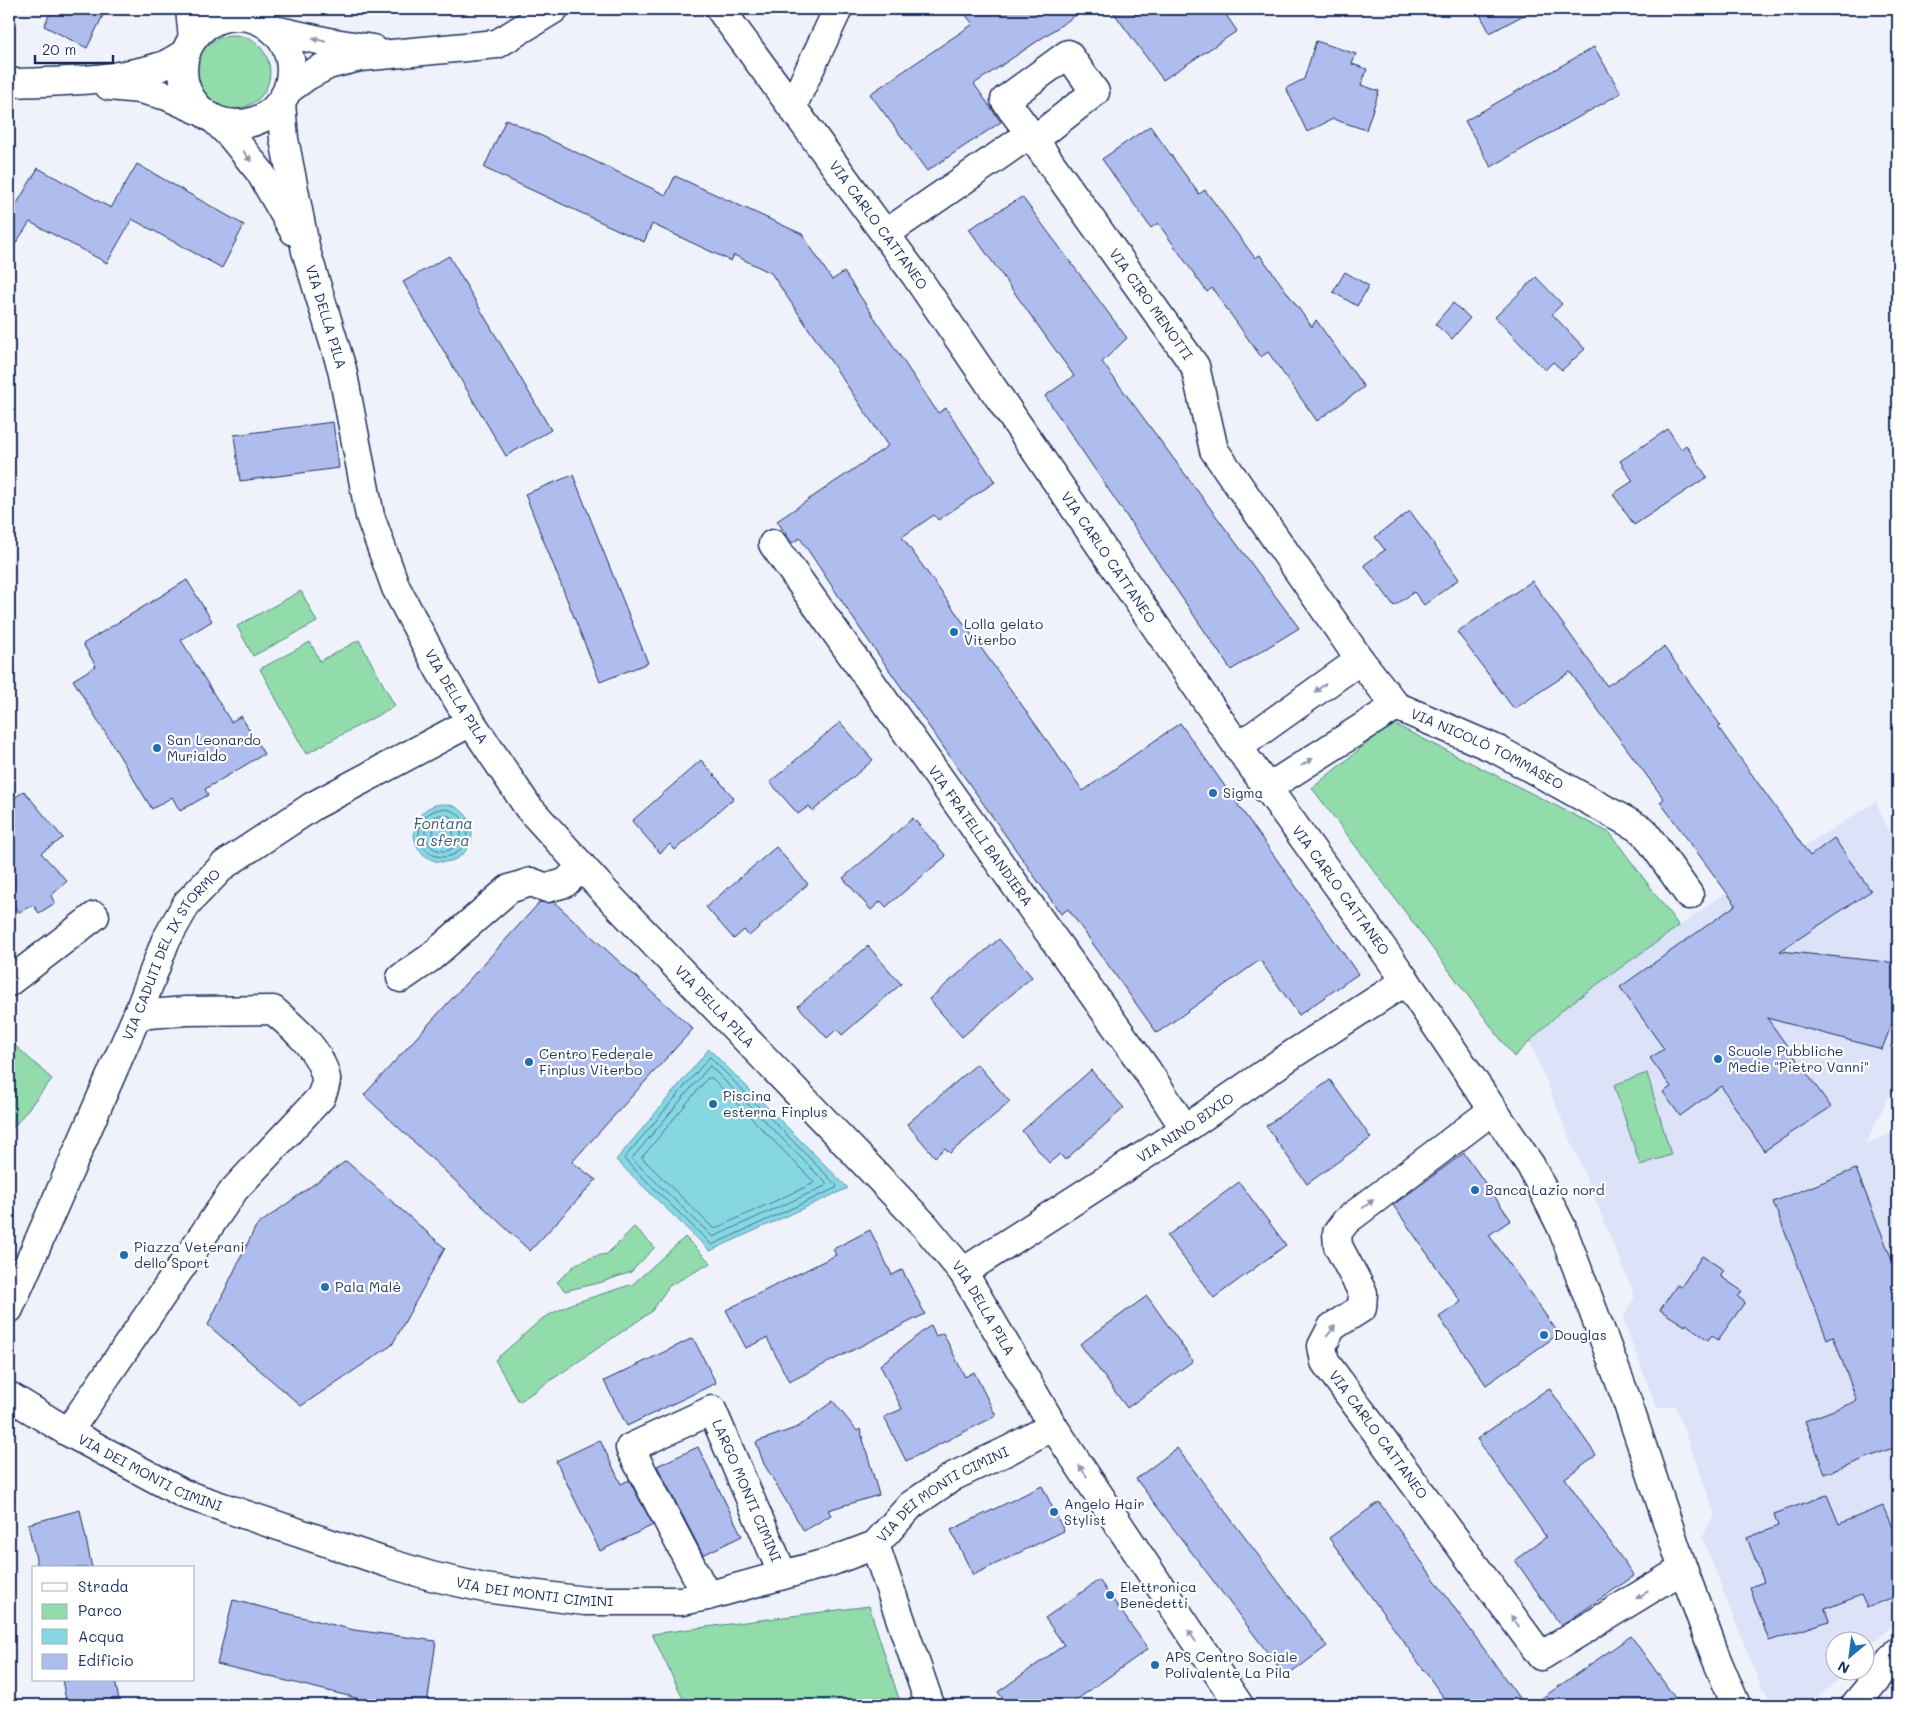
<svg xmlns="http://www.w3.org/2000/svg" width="1907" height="1714" font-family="Mali,sans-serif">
<rect width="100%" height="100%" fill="#eff2fb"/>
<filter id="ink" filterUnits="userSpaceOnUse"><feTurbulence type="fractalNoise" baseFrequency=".02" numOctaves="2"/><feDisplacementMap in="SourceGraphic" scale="10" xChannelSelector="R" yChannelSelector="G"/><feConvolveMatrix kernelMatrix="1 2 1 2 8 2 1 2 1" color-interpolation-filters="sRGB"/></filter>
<g filter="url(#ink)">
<path fill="#dce2f7" d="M 1876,802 L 1898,853 L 1898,1076 L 1866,1144 L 1898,1131 L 1898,1620 L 1874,1642 L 1834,1642 L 1834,1672 L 1847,1672 L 1809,1704 L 1781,1705 L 1774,1703 L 1761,1687 L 1702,1537 L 1715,1514 L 1675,1405 L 1657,1409 L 1623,1319 L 1635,1296 L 1530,1042 L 1563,1009 L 1717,899 Z"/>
<g fill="#92dbab" stroke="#568584">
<circle cx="233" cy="72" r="37"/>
<path d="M 301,591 L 317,622 L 253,656 L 237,626 Z"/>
<path d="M 359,640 L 395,706 L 306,754 L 260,669 L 310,642 L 320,661 Z"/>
<path d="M 1392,723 L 1610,833 L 1679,926 L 1563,1009 L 1514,1057 L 1312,788 Z"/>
<path d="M 9,1040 L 52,1079 L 9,1133 Z"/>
<path d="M 1647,1073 L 1671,1155 L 1640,1165 L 1614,1085 Z"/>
<path d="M 634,1227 L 655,1247 L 631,1272 L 602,1282 L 565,1291 L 557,1282 L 576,1264 L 596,1256 L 607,1254 Z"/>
<path d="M 685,1237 L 711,1263 L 669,1286 L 651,1312 L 519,1402 L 495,1360 L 543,1318 L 571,1304 L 633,1284 Z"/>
<path d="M 869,1606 L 901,1705 L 686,1705 L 652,1634 Z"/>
</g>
<g fill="#87d7e3" stroke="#5c94ae">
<circle cx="443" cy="833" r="29"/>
<path d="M 709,1049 L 848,1188 L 710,1251 L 616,1160 Z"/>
</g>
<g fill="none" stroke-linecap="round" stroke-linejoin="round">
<g stroke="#467293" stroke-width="1">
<circle cx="443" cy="833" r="24"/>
<circle cx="443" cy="833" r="18"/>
<circle cx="443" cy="833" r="10"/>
<path d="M 710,1057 L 837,1186 L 836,1188 L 712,1245 L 624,1159 Z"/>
<path d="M 710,1066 L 827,1184 L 825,1186 L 713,1237 L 632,1159 Z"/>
<path d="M 708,1078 L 712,1078 L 814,1182 L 812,1184 L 714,1229 L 642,1158 Z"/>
</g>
</g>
<g fill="#aebded" stroke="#1b2f5e">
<path d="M 52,9 L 106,9 L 87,48 L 44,26 Z"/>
<path d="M 961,9 L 1085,9 L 974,84 L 1001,122 L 927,171 L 870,94 L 973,24 Z"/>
<path d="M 1111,9 L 1222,9 L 1237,31 L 1163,80 Z"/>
<path d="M 1477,9 L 1535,9 L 1490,33 Z"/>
<path d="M 1316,41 L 1356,54 L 1352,64 L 1367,69 L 1361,85 L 1379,91 L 1366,130 L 1333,119 L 1307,132 L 1286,88 L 1304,79 Z"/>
<path d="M 1594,47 L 1621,93 L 1491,167 L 1465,121 Z"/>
<path d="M 506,119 L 666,195 L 675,176 L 802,234 L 832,280 L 844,272 L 938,413 L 946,408 L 995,482 L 938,520 L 934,515 L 902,537 L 1083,791 L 1180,723 L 1358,974 L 1299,1015 L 1260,960 L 1157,1033 L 1068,909 L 1061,914 L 861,630 L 800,538 L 792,543 L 777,521 L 888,446 L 771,273 L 734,255 L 731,261 L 652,224 L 644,242 L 484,168 Z"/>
<path d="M 1150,126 L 1199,194 L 1205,190 L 1255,258 L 1260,255 L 1312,327 L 1316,320 L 1364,387 L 1317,421 L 1268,352 L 1261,357 L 1212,288 L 1207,292 L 1158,223 L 1151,228 L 1102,159 Z"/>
<path d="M 137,164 L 244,225 L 222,268 L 132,219 L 107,263 L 30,222 L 9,253 L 9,217 L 38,168 L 111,208 Z"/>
<path d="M 1022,197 L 1127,338 L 1102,362 L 1299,628 L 1231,670 L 1045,396 L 1074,376 L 969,229 Z"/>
<path d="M 449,256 L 551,430 L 506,456 L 403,282 Z"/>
<path d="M 1345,272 L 1369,286 L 1357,306 L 1333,292 Z"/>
<path d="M 1536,277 L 1562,304 L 1552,314 L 1585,349 L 1562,370 L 1553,362 L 1545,370 L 1495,317 Z"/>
<path d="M 1453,303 L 1470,318 L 1452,339 L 1435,324 Z"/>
<path d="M 333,422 L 339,468 L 240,481 L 234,435 Z"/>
<path d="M 1668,429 L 1681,449 L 1686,445 L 1707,477 L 1634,525 L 1613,494 L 1633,481 L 1620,461 Z"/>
<path d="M 573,475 L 648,663 L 600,682 L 525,494 Z"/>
<path d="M 1410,511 L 1459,579 L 1424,605 L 1414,592 L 1394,606 L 1364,565 L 1385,550 L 1375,537 Z"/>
<path d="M 187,580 L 212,621 L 181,640 L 231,722 L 241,716 L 264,754 L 205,789 L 208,795 L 180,811 L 172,797 L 152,809 L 73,680 L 96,666 L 83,644 Z"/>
<path d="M 1532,581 L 1607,686 L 1664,647 L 1721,726 L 1718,727 L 1810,856 L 1834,838 L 1871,891 L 1780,951 L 1898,963 L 1898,1008 L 1882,1049 L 1767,1018 L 1831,1107 L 1764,1151 L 1721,1086 L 1680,1116 L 1663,1092 L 1671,1087 L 1650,1058 L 1664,1049 L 1620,987 L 1736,905 L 1660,802 L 1664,799 L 1570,672 L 1514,709 L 1457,632 Z"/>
<path d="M 840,722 L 873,760 L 813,811 L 809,806 L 798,814 L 770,782 Z"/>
<path d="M 701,760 L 734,798 L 675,850 L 670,844 L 660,853 L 632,821 Z"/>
<path d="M 24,791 L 63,838 L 41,853 L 67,881 L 51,896 L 55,903 L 39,913 L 33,905 L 19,912 L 9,899 L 9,802 Z"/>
<path d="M 913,818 L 946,856 L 886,907 L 881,901 L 871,910 L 843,878 Z"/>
<path d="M 776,847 L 808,884 L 749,936 L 744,930 L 734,939 L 706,907 Z"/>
<path d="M 540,902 L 554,902 L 693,1029 L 572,1162 L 596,1180 L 530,1251 L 364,1095 Z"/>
<path d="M 999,939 L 1032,977 L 962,1037 L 929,999 Z"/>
<path d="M 868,946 L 901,984 L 842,1035 L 837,1029 L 827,1038 L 798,1006 Z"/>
<path d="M 977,1064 L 1010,1102 L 950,1153 L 945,1148 L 935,1157 L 907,1124 Z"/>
<path d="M 1091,1070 L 1124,1108 L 1065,1160 L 1060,1154 L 1049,1163 L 1022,1131 Z"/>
<path d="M 1330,1080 L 1371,1138 L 1307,1184 L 1266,1126 Z"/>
<path d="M 1464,1153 L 1511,1220 L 1489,1235 L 1559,1334 L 1486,1385 L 1439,1317 L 1461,1302 L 1393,1205 Z"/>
<path d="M 346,1161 L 445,1248 L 392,1345 L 301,1406 L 208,1325 L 256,1226 Z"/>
<path d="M 1856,1169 L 1898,1275 L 1898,1446 L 1825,1474 L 1805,1421 L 1857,1401 L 1833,1336 L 1827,1339 L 1773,1202 Z"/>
<path d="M 1239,1182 L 1286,1245 L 1214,1298 L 1167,1236 Z"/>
<path d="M 870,1230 L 892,1275 L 902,1270 L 925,1314 L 789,1382 L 767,1338 L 746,1348 L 726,1310 L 836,1255 L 833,1249 Z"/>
<path d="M 1702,1256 L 1724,1270 L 1720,1276 L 1742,1291 L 1738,1297 L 1745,1302 L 1718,1340 L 1712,1335 L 1708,1340 L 1686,1324 L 1685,1326 L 1660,1310 L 1677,1285 L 1681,1287 Z"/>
<path d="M 1147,1296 L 1193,1361 L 1127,1408 L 1080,1344 Z"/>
<path d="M 931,1325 L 936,1336 L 943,1333 L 965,1377 L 974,1372 L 996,1416 L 906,1461 L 884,1417 L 902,1409 L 880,1365 Z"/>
<path d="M 693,1338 L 716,1383 L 627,1426 L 604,1381 Z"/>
<path d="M 1549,1388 L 1596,1455 L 1565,1478 L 1634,1576 L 1561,1626 L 1515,1560 L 1546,1537 L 1477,1439 Z"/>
<path d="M 833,1401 L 857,1431 L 860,1429 L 879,1495 L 828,1510 L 831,1515 L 804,1531 L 764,1464 L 756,1442 L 798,1427 Z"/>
<path d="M 600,1440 L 621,1484 L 629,1480 L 653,1525 L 600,1551 L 556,1461 Z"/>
<path d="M 698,1447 L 742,1536 L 703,1555 L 657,1466 Z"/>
<path d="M 1177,1448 L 1327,1646 L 1286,1677 L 1136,1479 Z"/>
<path d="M 1042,1486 L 1064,1531 L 973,1575 L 951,1530 Z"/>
<path d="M 1827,1495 L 1839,1524 L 1883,1506 L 1898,1542 L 1898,1595 L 1867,1608 L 1861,1595 L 1825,1609 L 1829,1621 L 1769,1641 L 1750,1587 L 1764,1582 L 1747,1538 L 1778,1526 L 1774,1514 Z"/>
<path d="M 1379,1502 L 1524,1705 L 1449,1705 L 1329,1538 Z"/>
<path d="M 80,1510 L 92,1568 L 38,1568 L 28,1524 Z"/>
<path d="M 1099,1580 L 1148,1649 L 1069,1705 L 1008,1705 L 998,1692 L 1064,1645 L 1045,1618 Z"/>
<path d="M 233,1600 L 354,1630 L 436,1641 L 427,1705 L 356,1705 L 357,1698 L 217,1664 Z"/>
<path d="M 1631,1636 L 1680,1705 L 1532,1705 Z"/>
<path d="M 62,1680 L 115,1680 L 120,1705 L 67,1705 Z"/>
</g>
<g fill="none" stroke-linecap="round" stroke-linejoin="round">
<g stroke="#1b2f5e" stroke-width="31">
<g id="minor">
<path d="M 190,9 L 193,39"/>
<path id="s1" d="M 720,9 L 916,276 L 1238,747 L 1406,981 L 1531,1166 L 1562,1228 L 1626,1398 L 1683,1569 L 1716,1658 L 1736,1705"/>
<circle cx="237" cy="70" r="54"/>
<path d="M 274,30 L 328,42 L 373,49"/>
<path d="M 9,83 C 56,82 117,81 162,66 C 170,63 178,57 186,53"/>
<path d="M 109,86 L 140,89 L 167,96 L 203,112"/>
<path d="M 288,90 L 307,76 L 328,65 L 360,57 L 497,44 L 554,9"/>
<path id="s2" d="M 281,103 L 284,139 L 306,251 L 342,369 L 370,516 L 396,588 L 440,671 L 471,722 L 528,807 L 605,892 L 925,1226 L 963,1272 L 1053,1426 L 1239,1705"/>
<path d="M 792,107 L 838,9"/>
<path d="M 215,120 L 232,137 L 260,172 L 294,231"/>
<path d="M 1030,134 L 1005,100 L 1068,54 L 1095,92 L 1034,140"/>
<path id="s3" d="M 885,234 L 1030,134 L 1195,366 L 1214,450 L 1360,660 L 1396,706 L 1498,750 L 1644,831 L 1689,895"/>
<path id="s4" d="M 773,544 L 1146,1069 L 1185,1129"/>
<path d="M 1238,747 L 1360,660"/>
<path d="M 1266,789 L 1396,706"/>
<path d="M 401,978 L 430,958 L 509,889 L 531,882 L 547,888 L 565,883 L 582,867"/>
<path d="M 9,982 L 95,916"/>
<path id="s5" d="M 1493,1110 L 1346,1221 L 1337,1233 L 1338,1246 L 1363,1293 L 1362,1308 L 1332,1327 L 1322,1346 L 1325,1362 L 1541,1656 L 1683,1569"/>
<path id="s6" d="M 963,1272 L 1185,1129 L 1293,1054 L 1406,981"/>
<path id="s7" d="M 9,1309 L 139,1011 L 165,942 L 187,903 L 224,865 L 313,806 L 471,722"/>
<path id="s8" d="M 9,1396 L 68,1432 L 184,1494 L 388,1563 L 431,1576 L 484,1588 L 585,1601 L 682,1601 L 707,1596 L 830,1562 L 875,1545 L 911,1505 L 954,1476 L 1009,1450 L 1053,1426"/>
<path d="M 68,1432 L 234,1190 L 321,1097 C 323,1091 327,1083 326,1078 C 320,1049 294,1028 273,1010 L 186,1011 L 137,1015"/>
<path d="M 875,1545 L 930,1705"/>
<path id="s9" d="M 707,1596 L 630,1448 L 712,1410 L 783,1575"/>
<path d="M 1855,1705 L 1898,1652"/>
</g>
</g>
<use href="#minor" stroke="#fff" stroke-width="28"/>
</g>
<defs><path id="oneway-solid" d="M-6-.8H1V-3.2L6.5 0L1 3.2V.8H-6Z" transform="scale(1.25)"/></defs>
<g fill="#8d97ae">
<use href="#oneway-solid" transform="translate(319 40) rotate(-166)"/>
<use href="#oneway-solid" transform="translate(247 156) rotate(52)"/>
<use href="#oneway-solid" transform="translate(1320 688) rotate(144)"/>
<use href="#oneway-solid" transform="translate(1307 762) rotate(-32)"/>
<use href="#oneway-solid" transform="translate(1368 1204) rotate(-37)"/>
<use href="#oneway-solid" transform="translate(1331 1331) rotate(-52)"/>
<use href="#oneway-solid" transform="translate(1083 1471) rotate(-124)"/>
<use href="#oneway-solid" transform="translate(1642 1595) rotate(149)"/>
<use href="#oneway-solid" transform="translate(1515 1621) rotate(-126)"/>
<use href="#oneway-solid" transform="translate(1192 1636) rotate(-124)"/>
</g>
</g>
<g fill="#1f6fb2" stroke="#fff" stroke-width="2">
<circle cx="954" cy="632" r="5"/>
<circle cx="157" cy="748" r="5"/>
<circle cx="1213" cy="793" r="5"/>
<circle cx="1718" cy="1059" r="5"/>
<circle cx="529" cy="1062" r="5"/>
<circle cx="713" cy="1104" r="5"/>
<circle cx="1475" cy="1190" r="5"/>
<circle cx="124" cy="1255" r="5"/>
<circle cx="325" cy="1287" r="5"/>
<circle cx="1544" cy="1335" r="5"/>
<circle cx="1054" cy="1512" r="5"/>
<circle cx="1110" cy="1595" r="5"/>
<circle cx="1155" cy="1665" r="5"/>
</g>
<g text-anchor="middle" stroke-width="4.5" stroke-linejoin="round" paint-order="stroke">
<g font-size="14" fill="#1b2f5e" stroke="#fff">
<text dy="5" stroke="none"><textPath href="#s1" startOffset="268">VIA CARLO CATTANEO</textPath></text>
<text dy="5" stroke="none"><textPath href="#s3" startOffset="385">VIA CIRO MENOTTI</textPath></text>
<text dy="5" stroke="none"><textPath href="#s2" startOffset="219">VIA DELLA PILA</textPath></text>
<text dy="5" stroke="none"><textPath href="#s1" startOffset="672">VIA CARLO CATTANEO</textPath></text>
<text dy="5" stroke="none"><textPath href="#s2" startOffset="624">VIA DELLA PILA</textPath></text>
<text dy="5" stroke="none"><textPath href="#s3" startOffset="962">VIA NICOLÒ TOMMASEO</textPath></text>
<text dy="5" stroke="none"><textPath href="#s4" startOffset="358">VIA FRATELLI BANDIERA</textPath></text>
<text dy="5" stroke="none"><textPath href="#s1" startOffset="1078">VIA CARLO CATTANEO</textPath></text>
<text dy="5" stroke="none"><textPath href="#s7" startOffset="391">VIA CADUTI DEL IX STORMO</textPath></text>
<text dy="5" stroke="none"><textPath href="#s2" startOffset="1029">VIA DELLA PILA</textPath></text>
<text dy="5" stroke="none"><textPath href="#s6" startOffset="265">VIA NINO BIXIO</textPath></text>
<text dy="5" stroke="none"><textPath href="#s2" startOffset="1434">VIA DELLA PILA</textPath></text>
<text dy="5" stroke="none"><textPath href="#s5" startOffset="444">VIA CARLO CATTANEO</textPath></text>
<text dy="5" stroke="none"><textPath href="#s8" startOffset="161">VIA DEI MONTI CIMINI</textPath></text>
<text dy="5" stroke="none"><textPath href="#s9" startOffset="345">LARGO MONTI CIMINI</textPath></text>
<text dy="5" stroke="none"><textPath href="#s8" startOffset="1001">VIA DEI MONTI CIMINI</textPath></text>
<text dy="5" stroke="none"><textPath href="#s8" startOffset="566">VIA DEI MONTI CIMINI</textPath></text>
</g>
<g font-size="14" fill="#1b2f5e" stroke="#fff" text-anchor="start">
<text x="964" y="629">Lolla gelato<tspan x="964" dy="16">Viterbo</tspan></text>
<text x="167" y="745">San Leonardo<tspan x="167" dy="16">Murialdo</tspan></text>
<text x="1223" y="798">Sigma</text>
<text x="1728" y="1056">Scuole Pubbliche<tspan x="1728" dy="16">Medie "Pietro Vanni"</tspan></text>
<text x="539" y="1059">Centro Federale<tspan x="539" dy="16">Finplus Viterbo</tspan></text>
<text x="723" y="1101">Piscina<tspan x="723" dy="16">esterna Finplus</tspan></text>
<text x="1485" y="1195">Banca Lazio nord</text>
<text x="134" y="1252">Piazza Veterani<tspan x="134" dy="16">dello Sport</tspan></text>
<text x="335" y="1292">Pala Malè</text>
<text x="1554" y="1340">Douglas</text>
<text x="1064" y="1509">Angelo Hair<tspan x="1064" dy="16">Stylist</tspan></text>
<text x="1120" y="1592">Elettronica<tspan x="1120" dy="16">Benedetti</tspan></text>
<text x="1165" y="1662">APS Centro Sociale<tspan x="1165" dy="16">Polivalente La Pila</tspan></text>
</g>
<g font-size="15" font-style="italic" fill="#36597f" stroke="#fff">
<text x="443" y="829">Fontana<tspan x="443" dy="17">a sfera</tspan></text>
</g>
</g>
<rect width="1907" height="1714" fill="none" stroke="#fff" stroke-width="30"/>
<rect x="15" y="15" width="1877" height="1684" fill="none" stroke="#1b2f5e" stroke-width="2" filter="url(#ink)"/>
<rect x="32" y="1566" width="162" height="115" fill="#ffffff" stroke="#a4acbf"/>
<rect x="42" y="1583" width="25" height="8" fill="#ffffff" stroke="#a4acbf"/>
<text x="78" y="1592" font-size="15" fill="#1b2f5e">Strada</text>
<rect x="42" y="1604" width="25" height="15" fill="#92dbab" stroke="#a4acbf"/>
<text x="78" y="1616" font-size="15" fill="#1b2f5e">Parco</text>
<rect x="42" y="1629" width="25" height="15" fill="#87d7e3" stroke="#a4acbf"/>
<text x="78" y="1642" font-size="15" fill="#1b2f5e">Acqua</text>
<rect x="42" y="1654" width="25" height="15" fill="#aebded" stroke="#a4acbf"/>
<text x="78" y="1666" font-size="15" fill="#1b2f5e">Edificio</text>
<g transform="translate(1850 1656) rotate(209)"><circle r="24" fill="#ffffff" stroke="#a4acbf"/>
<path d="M0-4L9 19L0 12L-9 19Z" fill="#1f6fb2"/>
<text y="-8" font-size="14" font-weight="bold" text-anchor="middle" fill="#1b2f5e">N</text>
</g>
<path d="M35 55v8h78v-8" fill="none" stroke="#1b2f5e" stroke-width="2.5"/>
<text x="42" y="55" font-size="15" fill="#1b2f5e" stroke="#ffffff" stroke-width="4" paint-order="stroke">20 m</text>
</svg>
